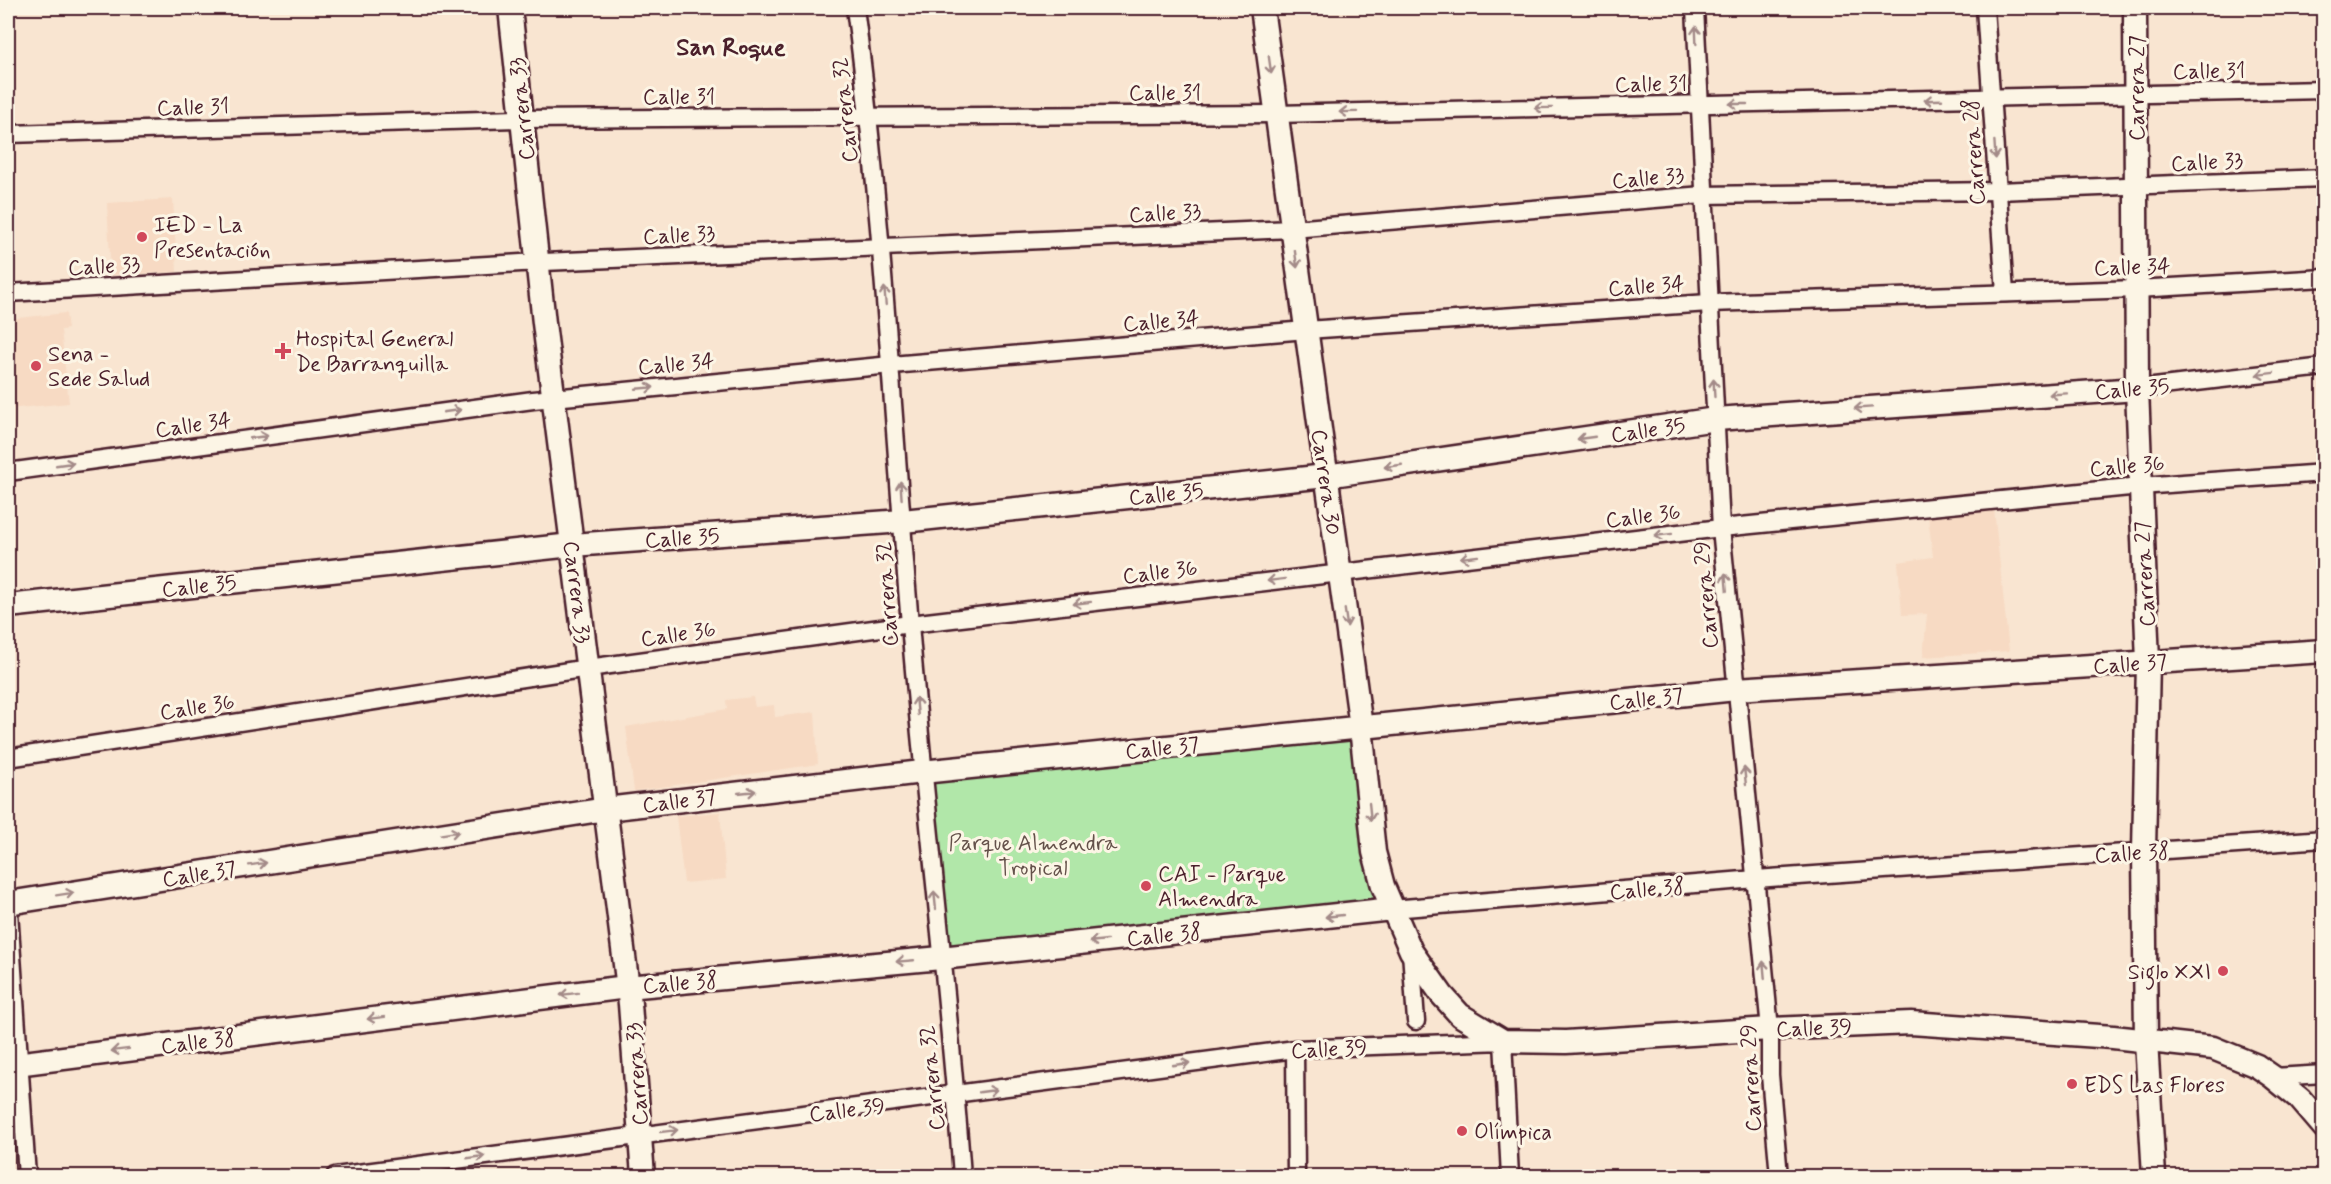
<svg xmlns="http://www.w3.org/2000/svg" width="2331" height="1184" font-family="Mynerve,sans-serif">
<rect width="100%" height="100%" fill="#f9e5d1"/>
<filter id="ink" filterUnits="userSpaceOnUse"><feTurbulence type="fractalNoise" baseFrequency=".0167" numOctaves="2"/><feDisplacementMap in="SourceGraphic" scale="12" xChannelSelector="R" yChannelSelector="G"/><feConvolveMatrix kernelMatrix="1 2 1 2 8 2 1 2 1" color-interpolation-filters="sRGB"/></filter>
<g filter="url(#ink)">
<g fill="#f7dac3">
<path d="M 173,199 L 177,272 L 111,275 L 107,203 Z"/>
<path d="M 66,313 L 68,329 L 61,330 L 69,403 L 8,409 L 8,319 Z"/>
<path d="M 1994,509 L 2009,651 L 1923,657 L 1927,614 L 1902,615 L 1898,562 L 1933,557 L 1928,516 Z"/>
<path d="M 753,697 L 755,707 L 774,705 L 775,717 L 815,712 L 818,764 L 634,791 L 626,727 L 727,709 L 726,700 Z"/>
<path d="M 720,812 L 726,879 L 684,883 L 676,816 Z"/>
</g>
<path fill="#b1e7a9" stroke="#7e836a" stroke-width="1.5" d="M 1361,727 L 1392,909 L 941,957 L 922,772 Z"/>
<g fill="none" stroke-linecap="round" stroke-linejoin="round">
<g stroke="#4a1f2b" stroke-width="21">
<g id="street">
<path d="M 855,8 C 883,216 893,426 911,636 C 926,816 949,996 962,1176"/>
<path d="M 1695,8 L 1721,528 L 1770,1029 L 1770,1075 L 1779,1176"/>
<path d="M 1985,8 L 2005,293"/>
<path d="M 8,134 L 521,119 L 1276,114 L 2324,90"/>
<path d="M 8,293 L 521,263 L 1292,229 L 1703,195 L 1998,191 L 2324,178"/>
<path d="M 2137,389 L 2324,367"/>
<path d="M 8,472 L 533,400 L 891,365 L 1306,330 L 1709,303 L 2137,289 L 2324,278"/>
<path d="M 8,758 L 588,668 L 910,624 L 1721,528 L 2140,486 L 2324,473"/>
<path d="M 8,897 L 27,1176"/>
<path d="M 1392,909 L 1756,879 L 2324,839"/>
<path d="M 1411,952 L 1416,1021"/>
<path d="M 1295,1049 L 1296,1176"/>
<path d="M 2273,1077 L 2324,1074"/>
<path d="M 335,1176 L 1295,1049 L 1503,1041 L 1510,1176"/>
</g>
</g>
<g stroke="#4a1f2b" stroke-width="27">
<g id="secondary">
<path d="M 510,8 L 544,323 L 630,1004 L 643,1176"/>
<path d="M 1262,8 L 1361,727 L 1374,852 L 1383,886 L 1411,951 L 1442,995 L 1460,1015 L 1503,1041 L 1566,1042 L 1770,1029 L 1911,1023 L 2113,1037 L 2213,1048 L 2257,1066 L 2273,1077 L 2300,1099 L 2324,1127"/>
<path d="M 2135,8 L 2137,389 L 2148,662 L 2144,851 L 2146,1041 L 2154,1176"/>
<path d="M 8,606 L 572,545 L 903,521 L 1326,476 L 1716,419 L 2137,389"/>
<path d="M 8,903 L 606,809 L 922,772 L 1736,689 L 2324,651"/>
<path d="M 8,1065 L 627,987 L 941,958 L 1392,909"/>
</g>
</g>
<use href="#street" stroke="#fcf5e5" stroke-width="16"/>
<use href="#secondary" stroke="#fcf5e5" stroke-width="22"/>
</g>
<defs><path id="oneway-shaft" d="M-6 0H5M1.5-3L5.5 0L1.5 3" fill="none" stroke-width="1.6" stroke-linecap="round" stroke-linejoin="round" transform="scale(1.5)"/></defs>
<g stroke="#a38a88">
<use href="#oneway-shaft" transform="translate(1696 35) rotate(-92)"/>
<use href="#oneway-shaft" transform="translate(1270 65) rotate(82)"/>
<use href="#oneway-shaft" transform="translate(1933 100) rotate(178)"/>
<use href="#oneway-shaft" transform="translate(1738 104) rotate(180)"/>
<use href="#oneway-shaft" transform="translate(1543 108) rotate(179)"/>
<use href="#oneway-shaft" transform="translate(1348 112) rotate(179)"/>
<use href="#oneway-shaft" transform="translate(1995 150) rotate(86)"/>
<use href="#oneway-shaft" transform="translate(1296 259) rotate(82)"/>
<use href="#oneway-shaft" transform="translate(885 296) rotate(-95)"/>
<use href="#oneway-shaft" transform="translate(2265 374) rotate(173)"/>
<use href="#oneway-shaft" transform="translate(645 388) rotate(-5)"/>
<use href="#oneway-shaft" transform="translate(1714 388) rotate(-93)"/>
<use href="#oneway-shaft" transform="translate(2058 394) rotate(176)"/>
<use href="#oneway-shaft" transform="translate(1863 408) rotate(176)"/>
<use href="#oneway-shaft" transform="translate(452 411) rotate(-8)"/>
<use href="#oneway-shaft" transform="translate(259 437) rotate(-8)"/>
<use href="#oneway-shaft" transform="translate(1586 438) rotate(172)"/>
<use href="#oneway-shaft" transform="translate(65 464) rotate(-8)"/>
<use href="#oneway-shaft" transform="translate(1393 466) rotate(172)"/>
<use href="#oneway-shaft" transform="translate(901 490) rotate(-94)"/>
<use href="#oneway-shaft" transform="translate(1663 535) rotate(173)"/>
<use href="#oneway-shaft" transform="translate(1469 557) rotate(173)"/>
<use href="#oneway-shaft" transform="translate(1276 580) rotate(173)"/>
<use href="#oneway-shaft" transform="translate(1726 582) rotate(-95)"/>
<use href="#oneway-shaft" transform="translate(1082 603) rotate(173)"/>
<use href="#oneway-shaft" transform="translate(1346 618) rotate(82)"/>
<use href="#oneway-shaft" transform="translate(917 706) rotate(-95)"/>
<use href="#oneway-shaft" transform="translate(1745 776) rotate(-96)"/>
<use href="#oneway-shaft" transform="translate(747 792) rotate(-6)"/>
<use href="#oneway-shaft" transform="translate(1370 812) rotate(84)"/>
<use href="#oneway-shaft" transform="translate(450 833) rotate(-9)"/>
<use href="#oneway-shaft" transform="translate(258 864) rotate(-9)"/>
<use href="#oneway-shaft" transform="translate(65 894) rotate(-9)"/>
<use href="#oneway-shaft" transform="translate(935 900) rotate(-96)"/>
<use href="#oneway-shaft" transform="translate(1334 916) rotate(174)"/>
<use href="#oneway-shaft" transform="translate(1098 941) rotate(174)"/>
<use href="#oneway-shaft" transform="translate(905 961) rotate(175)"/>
<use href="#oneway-shaft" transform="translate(1764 970) rotate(-95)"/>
<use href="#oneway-shaft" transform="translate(569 994) rotate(173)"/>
<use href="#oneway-shaft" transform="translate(376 1018) rotate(173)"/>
<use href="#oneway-shaft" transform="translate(120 1050) rotate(173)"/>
<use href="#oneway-shaft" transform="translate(1181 1064) rotate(-8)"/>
<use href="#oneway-shaft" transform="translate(988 1091) rotate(-8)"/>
<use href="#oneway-shaft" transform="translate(669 1131) rotate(-7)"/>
<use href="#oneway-shaft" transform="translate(476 1157) rotate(-8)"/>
</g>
</g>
<g fill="#d1495b" stroke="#fcf5e5" stroke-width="2">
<circle cx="142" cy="237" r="6"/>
<path d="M280 342h6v6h6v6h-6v6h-6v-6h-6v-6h6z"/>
<circle cx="36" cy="366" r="6"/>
<circle cx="1146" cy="886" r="6"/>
<circle cx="2223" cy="971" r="6"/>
<circle cx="2072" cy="1084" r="6"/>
<circle cx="1462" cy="1131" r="6"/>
</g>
<g text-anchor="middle" stroke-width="6" stroke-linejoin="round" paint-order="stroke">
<g font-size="22" fill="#4a1f2b" stroke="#fcf5e5">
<text transform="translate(2209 70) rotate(-1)" y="8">Calle 31</text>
<text transform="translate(1651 83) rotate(-1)" y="8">Calle 31</text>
<text transform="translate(2136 88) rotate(-90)" y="8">Carrera 27</text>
<text x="1165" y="100">Calle 31</text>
<text x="679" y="104">Calle 31</text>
<text transform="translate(193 106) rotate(-2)" y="8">Calle 31</text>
<text transform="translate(521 109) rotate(-96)" y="8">Carrera 33</text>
<text transform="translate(844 110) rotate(-96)" y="8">Carrera 32</text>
<text transform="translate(1973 152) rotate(-94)" y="8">Carrera 28</text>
<text transform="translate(2207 161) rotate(-3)" y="8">Calle 33</text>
<text transform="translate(1648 177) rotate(-5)" y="8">Calle 33</text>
<text transform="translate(1165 212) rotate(-3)" y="8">Calle 33</text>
<text transform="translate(679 234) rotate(-3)" y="8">Calle 33</text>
<text transform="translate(104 265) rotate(-3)" y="8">Calle 33</text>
<text transform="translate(2132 266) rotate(-2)" y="8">Calle 34</text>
<text transform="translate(1646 285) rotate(-4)" y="8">Calle 34</text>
<text transform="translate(1161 320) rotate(-5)" y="8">Calle 34</text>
<text transform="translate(676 363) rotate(-5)" y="8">Calle 34</text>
<text transform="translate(2132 388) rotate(-5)" y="8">Calle 35</text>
<text transform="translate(193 424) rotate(-8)" y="8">Calle 34</text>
<text transform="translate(1648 429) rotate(-8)" y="8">Calle 35</text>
<text transform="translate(2127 465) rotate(-5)" y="8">Calle 36</text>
<text transform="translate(1327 482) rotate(82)" y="8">Carrera 30</text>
<text transform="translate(1166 493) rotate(-6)" y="8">Calle 35</text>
<text transform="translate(1643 515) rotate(-7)" y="8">Calle 36</text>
<text transform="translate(682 537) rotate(-4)" y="8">Calle 35</text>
<text transform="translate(1160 571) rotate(-7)" y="8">Calle 36</text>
<text transform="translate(2144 574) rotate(-93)" y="8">Carrera 27</text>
<text transform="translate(199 585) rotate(-6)" y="8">Calle 35</text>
<text transform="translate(578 592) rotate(83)" y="8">Carrera 33</text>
<text transform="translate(886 594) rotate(-94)" y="8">Carrera 32</text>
<text transform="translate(1705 595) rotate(-95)" y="8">Carrera 29</text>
<text transform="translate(678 633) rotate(-8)" y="8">Calle 36</text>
<text transform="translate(2130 663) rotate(-4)" y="8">Calle 37</text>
<text transform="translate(1646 698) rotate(-6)" y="8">Calle 37</text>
<text transform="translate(197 706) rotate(-9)" y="8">Calle 36</text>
<text transform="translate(1162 747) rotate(-6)" y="8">Calle 37</text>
<text transform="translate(679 800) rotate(-7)" y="8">Calle 37</text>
<text transform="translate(2132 852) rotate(-4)" y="8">Calle 38</text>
<text transform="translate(199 873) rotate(-9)" y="8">Calle 37</text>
<text transform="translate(1647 888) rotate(-5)" y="8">Calle 38</text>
<text transform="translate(1164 934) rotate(-6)" y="8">Calle 38</text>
<text transform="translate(680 982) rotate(-5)" y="8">Calle 38</text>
<text transform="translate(1814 1027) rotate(-2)" y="8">Calle 39</text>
<text transform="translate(198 1041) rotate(-7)" y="8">Calle 38</text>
<text transform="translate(1329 1048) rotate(-3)" y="8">Calle 39</text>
<text transform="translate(636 1074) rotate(-94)" y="8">Carrera 33</text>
<text transform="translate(931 1078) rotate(-96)" y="8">Carrera 32</text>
<text transform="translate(1750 1078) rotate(-93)" y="8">Carrera 29</text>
<text transform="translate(847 1109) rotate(-7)" y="8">Calle 39</text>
</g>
<g font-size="22" fill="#4a1f2b" stroke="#fcf5e5" text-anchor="start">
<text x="154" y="232">IED - La<tspan x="154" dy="25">Presentación</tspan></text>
<text x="296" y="346">Hospital General<tspan x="296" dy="25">De Barranquilla</tspan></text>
<text x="48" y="361">Sena -<tspan x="48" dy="25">Sede Salud</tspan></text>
<text x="1158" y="881">CAI - Parque<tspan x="1158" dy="25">Almendra</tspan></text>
<text x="2211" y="979" text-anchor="end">Siglo XXI</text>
<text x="2084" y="1092">EDS Las Flores</text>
<text x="1474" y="1139">Olímpica</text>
</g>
<g font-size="22" fill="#64514a" stroke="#fcf5e5">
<text x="1033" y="850">Parque Almendra<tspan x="1033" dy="25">Tropical</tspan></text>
</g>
<g font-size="24" font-weight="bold" fill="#4a1f2b" stroke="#fcf5e5">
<text x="731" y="55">San Roque</text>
</g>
</g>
<rect width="2331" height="1184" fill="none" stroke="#fcf5e5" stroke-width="30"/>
<rect x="15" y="15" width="2301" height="1154" fill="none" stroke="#4a1f2b" stroke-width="2" filter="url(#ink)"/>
</svg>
